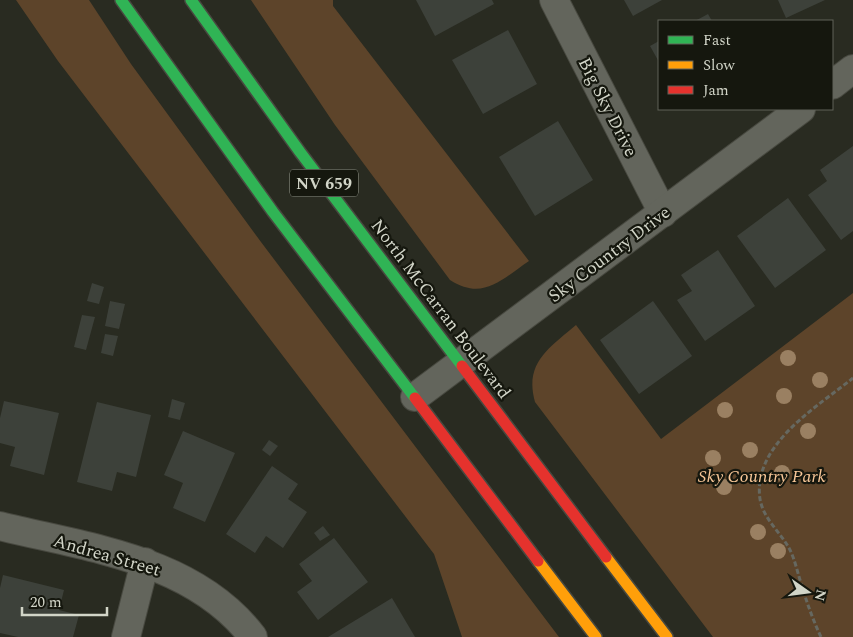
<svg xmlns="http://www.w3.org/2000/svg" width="853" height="637" font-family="Spectral,serif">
<rect width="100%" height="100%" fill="#292b21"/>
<g fill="#5d442a">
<path d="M 16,0 L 89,0 L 131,64 L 261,242 L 559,637 L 462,637 L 434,554 L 58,61 Z"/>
<path d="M 251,0 L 333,0 L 333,6 L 529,261 C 501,280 483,301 450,280 L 335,125 Z"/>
<path d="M 853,293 L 853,637 L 713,637 L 535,402 C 524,363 549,348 576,325 L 661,439 Z"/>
</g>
<g fill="#3d413a">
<path d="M 416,0 L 492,0 L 494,4 L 435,36 Z"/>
<path d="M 624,0 L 662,0 L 633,16 Z"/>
<path d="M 778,0 L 825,0 L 786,18 Z"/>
<path d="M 708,14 L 712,21 L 695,21 Z"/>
<path d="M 508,30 L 537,84 L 483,114 L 452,60 Z"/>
<path d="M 659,41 L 659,62 L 650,46 Z"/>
<path d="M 558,121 L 593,180 L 535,216 L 499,157 Z"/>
<path d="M 853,146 L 853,231 L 841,240 L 808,195 L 827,181 L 820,170 Z"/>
<path d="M 788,198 L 826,250 L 775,288 L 737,236 Z"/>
<path d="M 718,250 L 755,306 L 705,341 L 677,300 L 692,291 L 681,275 Z"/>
<path d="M 92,283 L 104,287 L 99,304 L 87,301 Z"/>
<path d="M 110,301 L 125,304 L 119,329 L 105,326 Z"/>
<path d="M 653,301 L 692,356 L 639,394 L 600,340 Z"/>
<path d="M 82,315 L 95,317 L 86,350 L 74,347 Z"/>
<path d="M 105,334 L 118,336 L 113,356 L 101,353 Z"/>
<path d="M 172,399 L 185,403 L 180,420 L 168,417 Z"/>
<path d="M 4,401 L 59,413 L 44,475 L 10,466 L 15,447 L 0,443 L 0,418 Z"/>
<path d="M 97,402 L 151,415 L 136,477 L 117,472 L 112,491 L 77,482 Z"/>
<path d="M 183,431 L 235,453 L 205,522 L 173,508 L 183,483 L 164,475 Z"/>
<path d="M 269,440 L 278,446 L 270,456 L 262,450 Z"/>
<path d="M 272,466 L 298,484 L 288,499 L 307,512 L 283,548 L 266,536 L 255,553 L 226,534 Z"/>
<path d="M 323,526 L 330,535 L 320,541 L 314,533 Z"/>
<path d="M 334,538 L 368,582 L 318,620 L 297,592 L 312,581 L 299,564 Z"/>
<path d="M 3,575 L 64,590 L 59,610 L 79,615 L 73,637 L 18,637 L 0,633 L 0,588 Z"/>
<path d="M 392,598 L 415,637 L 328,637 Z"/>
</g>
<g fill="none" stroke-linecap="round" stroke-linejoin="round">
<g stroke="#484940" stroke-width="30">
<g id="street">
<path d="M 554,0 L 663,213"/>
<path d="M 832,85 L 853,69"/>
<path d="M 415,397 L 801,109"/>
<path d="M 0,526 C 88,548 194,559 253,637"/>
<path d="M 126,637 L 145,562"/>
</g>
</g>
<g stroke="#484940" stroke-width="14">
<g id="fast">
<path d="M 121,0 L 273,212 L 415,398"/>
<path d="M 191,0 L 300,152 L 462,366"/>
</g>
</g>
<g stroke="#484940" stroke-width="14">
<g id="slow">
<path d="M 606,557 L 667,637"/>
<path d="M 538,561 L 596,637"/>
</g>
</g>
<g stroke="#484940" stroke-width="14">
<g id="jam">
<path d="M 462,366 L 606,557"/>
<path d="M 415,398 L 538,561"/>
</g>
</g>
<path stroke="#666860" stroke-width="3" stroke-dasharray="5 2.5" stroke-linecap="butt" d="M 821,637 C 812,618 806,600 800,580 C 797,570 794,557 789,548 C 780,532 763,518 760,499 C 752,445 817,407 853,378"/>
<use href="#street" stroke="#63655c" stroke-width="28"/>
<use href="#fast" stroke="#30b455" stroke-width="11"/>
<use href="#slow" stroke="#ff9f0a" stroke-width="11"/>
<use href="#jam" stroke="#e5322d" stroke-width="11"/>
</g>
<g fill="#9a8062">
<circle cx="788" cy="358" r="8"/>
<circle cx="820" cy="380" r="8"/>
<circle cx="784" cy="396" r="8"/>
<circle cx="725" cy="410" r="8"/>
<circle cx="808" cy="431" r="8"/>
<circle cx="750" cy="450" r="8"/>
<circle cx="713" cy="458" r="8"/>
<circle cx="782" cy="473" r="8"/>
<circle cx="724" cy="487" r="8"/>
<circle cx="758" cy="532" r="8"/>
<circle cx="778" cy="551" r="8"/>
</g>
<g text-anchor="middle" stroke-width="4.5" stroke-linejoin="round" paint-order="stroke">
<rect fill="#15170e" stroke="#999c90" stroke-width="1" x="290" y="169.5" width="68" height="27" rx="4"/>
<g font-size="16" font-weight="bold" fill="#d2d5c8">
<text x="324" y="189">NV 659</text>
</g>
<g font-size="18" fill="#d2d5c8" stroke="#15170e">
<text transform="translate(608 107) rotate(63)" y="6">Big Sky Drive</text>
<text transform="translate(609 254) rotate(-37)" y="6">Sky Country Drive</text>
<text transform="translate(441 309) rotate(53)" y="6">North McCarran Boulevard</text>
<text transform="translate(107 555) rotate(16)" y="6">Andrea Street</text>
</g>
<g font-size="18" font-style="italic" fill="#f7c697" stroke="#15170e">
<text x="762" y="482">Sky Country Park</text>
</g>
</g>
<rect x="658" y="20" width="175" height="90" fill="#15170e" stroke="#616358"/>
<rect x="668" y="36" width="25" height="8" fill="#30b455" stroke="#616358"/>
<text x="703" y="45" font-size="15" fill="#d2d5c8">Fast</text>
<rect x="668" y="61" width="25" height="8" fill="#ff9f0a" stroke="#616358"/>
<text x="703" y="70" font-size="15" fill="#d2d5c8">Slow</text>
<rect x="668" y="86" width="25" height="8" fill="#e5322d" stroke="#616358"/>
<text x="703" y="95" font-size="15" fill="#d2d5c8">Jam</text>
<g transform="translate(808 592) rotate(104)" stroke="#15170e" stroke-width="4" paint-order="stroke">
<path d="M0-4L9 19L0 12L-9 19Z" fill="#d2d5c8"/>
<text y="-8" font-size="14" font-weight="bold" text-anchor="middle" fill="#d2d5c8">N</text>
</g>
<path d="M22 607v8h85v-8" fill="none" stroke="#d2d5c8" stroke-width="2.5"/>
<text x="30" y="607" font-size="15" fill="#d2d5c8" stroke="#15170e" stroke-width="4" paint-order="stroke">20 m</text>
</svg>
